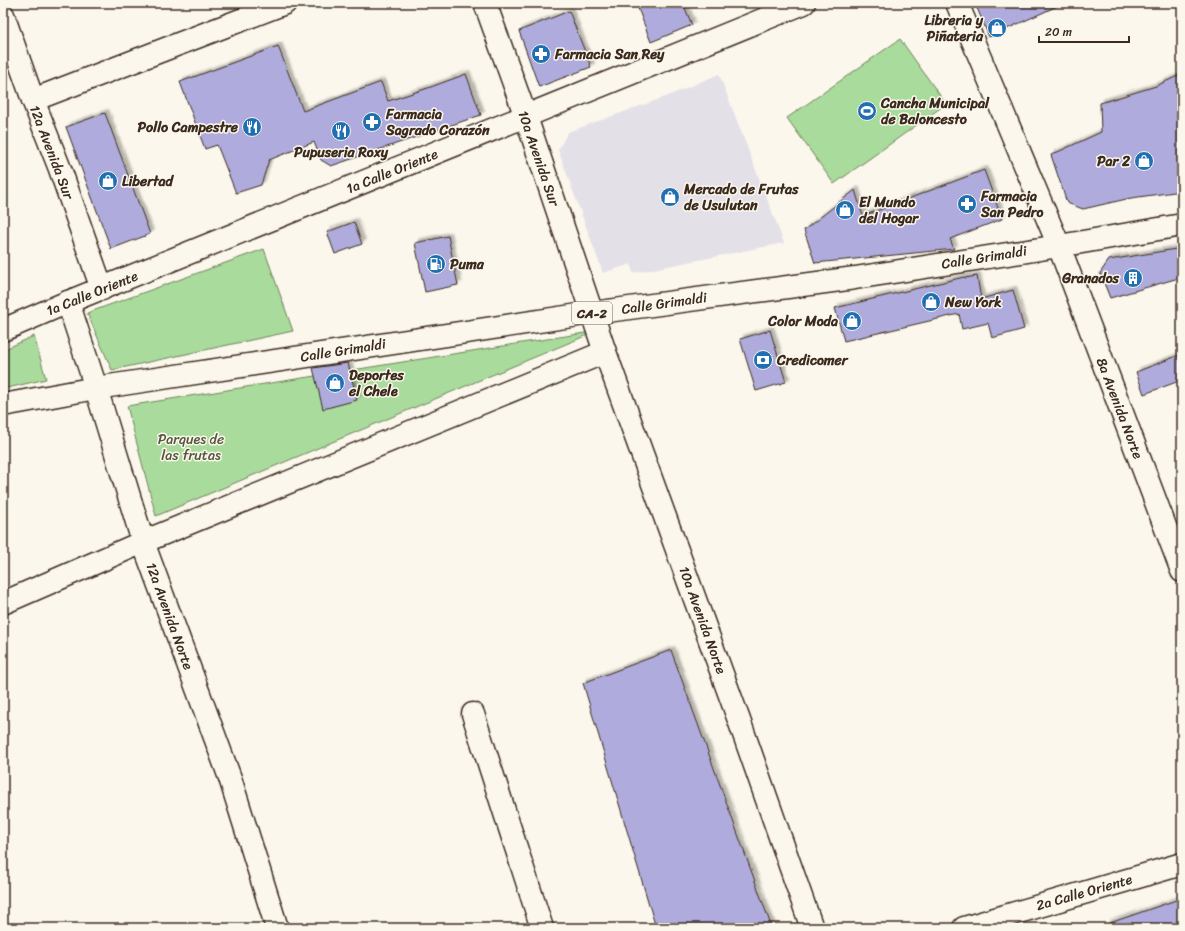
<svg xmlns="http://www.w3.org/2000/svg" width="1185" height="931" font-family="Sriracha,sans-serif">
<defs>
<filter id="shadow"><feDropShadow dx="3.5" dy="-3.5" stdDeviation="1" flood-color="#0004"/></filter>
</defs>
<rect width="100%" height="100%" fill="#fbf7ec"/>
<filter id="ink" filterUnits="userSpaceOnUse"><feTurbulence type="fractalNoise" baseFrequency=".025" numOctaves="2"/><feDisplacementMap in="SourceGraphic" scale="8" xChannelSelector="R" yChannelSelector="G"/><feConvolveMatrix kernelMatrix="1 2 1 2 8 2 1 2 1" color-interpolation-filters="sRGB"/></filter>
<g filter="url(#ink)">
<path fill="#e4e0e8" d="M 719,74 L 784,243 L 633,273 L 631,264 L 603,273 L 558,150 L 568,132 L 668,96 Z"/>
<g fill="#a8db9c" stroke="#72825d">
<path d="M 900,39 L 946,104 L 834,184 L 787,118 Z"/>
<path d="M 264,249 L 293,331 L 112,370 L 87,313 Z"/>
<path d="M 597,331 L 156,516 L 127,406 Z"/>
<path d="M 34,336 L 46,379 L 3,389 L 3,350 Z"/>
</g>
<g fill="#afacdd" stroke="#3b2a1e" filter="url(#shadow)">
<path d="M 636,3 L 683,3 L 692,25 L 651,42 Z"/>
<path d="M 975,3 L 1064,3 L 989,37 Z"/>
<path d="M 569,11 L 591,67 L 539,87 L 519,31 Z"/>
<path d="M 278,46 L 303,111 L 381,82 L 388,101 L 428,88 L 466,74 L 481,115 L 331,166 L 321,160 L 314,142 L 269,160 L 261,185 L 236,193 L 217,145 L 205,149 L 180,82 Z"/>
<path d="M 1182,74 L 1182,191 L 1131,198 L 1083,209 L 1067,203 L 1051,155 L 1101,132 L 1100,103 L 1156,86 Z"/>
<path d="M 105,113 L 150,234 L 111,249 L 66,127 Z"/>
<path d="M 984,170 L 1002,219 L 950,239 L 954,249 L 815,263 L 804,230 L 855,190 L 863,216 Z"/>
<path d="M 354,222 L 362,244 L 335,254 L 327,232 Z"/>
<path d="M 448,236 L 458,285 L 425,292 L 415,243 Z"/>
<path d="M 1182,248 L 1182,277 L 1110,298 L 1100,273 L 1109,260 Z"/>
<path d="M 977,276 L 981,299 L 1013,290 L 1024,329 L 992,338 L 988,323 L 962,329 L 959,314 L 844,341 L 835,308 L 964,277 L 965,278 Z"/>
<path d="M 770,330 L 786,382 L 756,391 L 740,339 Z"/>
<path d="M 1182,354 L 1182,380 L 1144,394 L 1136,372 Z"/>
<path d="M 348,363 L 357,400 L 323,409 L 313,368 Z"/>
<path d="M 671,650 L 772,928 L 656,928 L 583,683 Z"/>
<path d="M 1182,898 L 1182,928 L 1108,928 L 1107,924 Z"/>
</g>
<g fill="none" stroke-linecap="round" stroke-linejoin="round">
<g stroke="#3b2a1e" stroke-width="25">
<g id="minor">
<path d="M 485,3 L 526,117 L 605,352 L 740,723 L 812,928"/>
<path d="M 957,3 L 1059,246 L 1182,571"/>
<path d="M 3,15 L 33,100 L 60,169 L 102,289"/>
<path d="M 33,100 L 285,3"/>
<path d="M 68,302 L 96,388 L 143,542 L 230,778 L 277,928"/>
<path d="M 3,603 L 143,542 L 605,352"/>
<path d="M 473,714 L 542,928"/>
<path d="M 964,928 L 1182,864"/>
</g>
</g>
<g stroke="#3b2a1e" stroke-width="25">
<g id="major">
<path d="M 3,330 L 68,302 L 804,3"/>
<path d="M 3,405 L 96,388 L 592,313 L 855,278 L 1059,246 L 1182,225"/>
</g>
</g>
<use href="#minor" stroke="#fbf7ec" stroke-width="22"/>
<use href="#major" stroke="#fbf7ec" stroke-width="22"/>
</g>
</g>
<defs>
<g id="shop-disc" transform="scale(1)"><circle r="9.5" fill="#1f6fb2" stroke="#fbf7ec"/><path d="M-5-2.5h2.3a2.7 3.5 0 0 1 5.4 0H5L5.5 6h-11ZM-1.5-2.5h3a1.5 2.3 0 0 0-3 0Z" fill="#fff"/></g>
<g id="pharmacy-disc" transform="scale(1)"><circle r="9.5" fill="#1f6fb2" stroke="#fbf7ec"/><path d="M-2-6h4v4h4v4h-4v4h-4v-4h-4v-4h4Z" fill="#fff"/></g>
<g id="stadium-disc" transform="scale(1)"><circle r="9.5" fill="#1f6fb2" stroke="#fbf7ec"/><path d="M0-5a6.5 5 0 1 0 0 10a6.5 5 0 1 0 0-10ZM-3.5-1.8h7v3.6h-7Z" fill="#fff"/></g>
<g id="restaurant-disc" transform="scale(1)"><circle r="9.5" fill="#1f6fb2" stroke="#fbf7ec"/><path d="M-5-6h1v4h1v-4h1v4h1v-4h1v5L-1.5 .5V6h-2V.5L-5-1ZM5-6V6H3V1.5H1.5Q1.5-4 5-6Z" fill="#fff"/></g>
<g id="fuel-disc" transform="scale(1)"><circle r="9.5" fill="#1f6fb2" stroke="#fbf7ec"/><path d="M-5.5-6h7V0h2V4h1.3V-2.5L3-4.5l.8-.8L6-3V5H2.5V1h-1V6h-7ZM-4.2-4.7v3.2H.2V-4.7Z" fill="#fff"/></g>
<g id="building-disc" transform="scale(1)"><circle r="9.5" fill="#1f6fb2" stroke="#fbf7ec"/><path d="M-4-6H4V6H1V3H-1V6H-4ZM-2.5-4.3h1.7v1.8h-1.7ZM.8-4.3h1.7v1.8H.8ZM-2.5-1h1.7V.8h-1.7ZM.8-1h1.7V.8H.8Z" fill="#fff"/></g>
<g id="bank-disc" transform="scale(1)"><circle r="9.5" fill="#1f6fb2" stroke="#fbf7ec"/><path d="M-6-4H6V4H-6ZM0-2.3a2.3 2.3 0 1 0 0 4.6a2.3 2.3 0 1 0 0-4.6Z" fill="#fff"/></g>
</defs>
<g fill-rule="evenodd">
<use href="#shop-disc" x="997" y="28"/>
<use href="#pharmacy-disc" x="541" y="54"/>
<use href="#stadium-disc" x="867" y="111"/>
<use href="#pharmacy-disc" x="372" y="122"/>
<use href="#restaurant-disc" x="252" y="127"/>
<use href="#restaurant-disc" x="341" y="131"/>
<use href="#shop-disc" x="1144" y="161"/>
<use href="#shop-disc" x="108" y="181"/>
<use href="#shop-disc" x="670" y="197"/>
<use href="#pharmacy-disc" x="967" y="204"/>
<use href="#shop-disc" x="845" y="210"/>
<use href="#fuel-disc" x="436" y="264"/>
<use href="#building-disc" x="1133" y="278"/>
<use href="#shop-disc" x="931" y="302"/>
<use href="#shop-disc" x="852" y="321"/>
<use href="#bank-disc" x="763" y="360"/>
<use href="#shop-disc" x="335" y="383"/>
</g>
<g text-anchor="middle" stroke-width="3" stroke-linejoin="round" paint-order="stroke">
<rect fill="#fbf7ec" stroke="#75685c" stroke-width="1" x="572" y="302" width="40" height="22" rx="3"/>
<g font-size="13" font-weight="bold" fill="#3b2a1e">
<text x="592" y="318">CA-2</text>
</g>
<g font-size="14" font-weight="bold" fill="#3b2a1e" stroke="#fbf7ec" text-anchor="start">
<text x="983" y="25" text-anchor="end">Libreria y<tspan x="983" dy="16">Piñateria</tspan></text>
<text x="555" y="59">Farmacia San Rey</text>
<text x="881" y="108">Cancha Municipal<tspan x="881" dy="16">de Baloncesto</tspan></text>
<text x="386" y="119">Farmacia<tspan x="386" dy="16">Sagrado Corazón</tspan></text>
<text x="238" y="132" text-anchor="end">Pollo Campestre</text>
<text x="341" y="157" text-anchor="middle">Pupuseria Roxy</text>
<text x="1130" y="166" text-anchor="end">Par 2</text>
<text x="122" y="186">Libertad</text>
<text x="684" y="194">Mercado de Frutas<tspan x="684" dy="16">de Usulutan</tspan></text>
<text x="981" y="201">Farmacia<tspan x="981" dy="16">San Pedro</tspan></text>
<text x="859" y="207">El Mundo<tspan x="859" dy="16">del Hogar</tspan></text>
<text x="450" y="269">Puma</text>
<text x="1119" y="283" text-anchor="end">Granados</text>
<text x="945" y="307">New York</text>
<text x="838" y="326" text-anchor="end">Color Moda</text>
<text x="777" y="365">Credicomer</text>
<text x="349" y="380">Deportes<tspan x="349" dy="16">el Chele</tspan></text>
</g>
<g font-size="14" fill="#3b2a1e" stroke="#fbf7ec">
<text transform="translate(52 152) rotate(69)" y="5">12a Avenida Sur</text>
<text transform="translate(539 158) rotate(71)" y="5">10a Avenida Sur</text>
<text transform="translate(392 171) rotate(-22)" y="5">1a Calle Oriente</text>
<text transform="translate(984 257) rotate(-9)" y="5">Calle Grimaldi</text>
<text transform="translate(92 293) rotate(-22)" y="5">1a Calle Oriente</text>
<text transform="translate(664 303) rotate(-8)" y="5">Calle Grimaldi</text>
<text transform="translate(343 350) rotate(-9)" y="5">Calle Grimaldi</text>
<text transform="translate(1120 408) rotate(69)" y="5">8a Avenida Norte</text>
<text transform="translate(170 616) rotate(70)" y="5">12a Avenida Norte</text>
<text transform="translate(703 620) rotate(70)" y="5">10a Avenida Norte</text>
<text transform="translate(1084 892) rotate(-16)" y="5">2a Calle Oriente</text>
</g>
<g font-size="14" fill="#56563e" stroke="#fbf7ec">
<text x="191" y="444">Parques de<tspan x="191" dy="16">las frutas</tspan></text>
</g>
</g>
<rect width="1185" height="931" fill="none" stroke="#fbf7ec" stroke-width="16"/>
<rect x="8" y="8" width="1169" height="915" fill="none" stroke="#3b2a1e" stroke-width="1.5" filter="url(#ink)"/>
<path d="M1039 36v6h90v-6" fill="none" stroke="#3b2a1e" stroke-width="2"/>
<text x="1045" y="36" font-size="12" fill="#3b2a1e" stroke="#fbf7ec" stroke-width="3" paint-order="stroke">20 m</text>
</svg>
